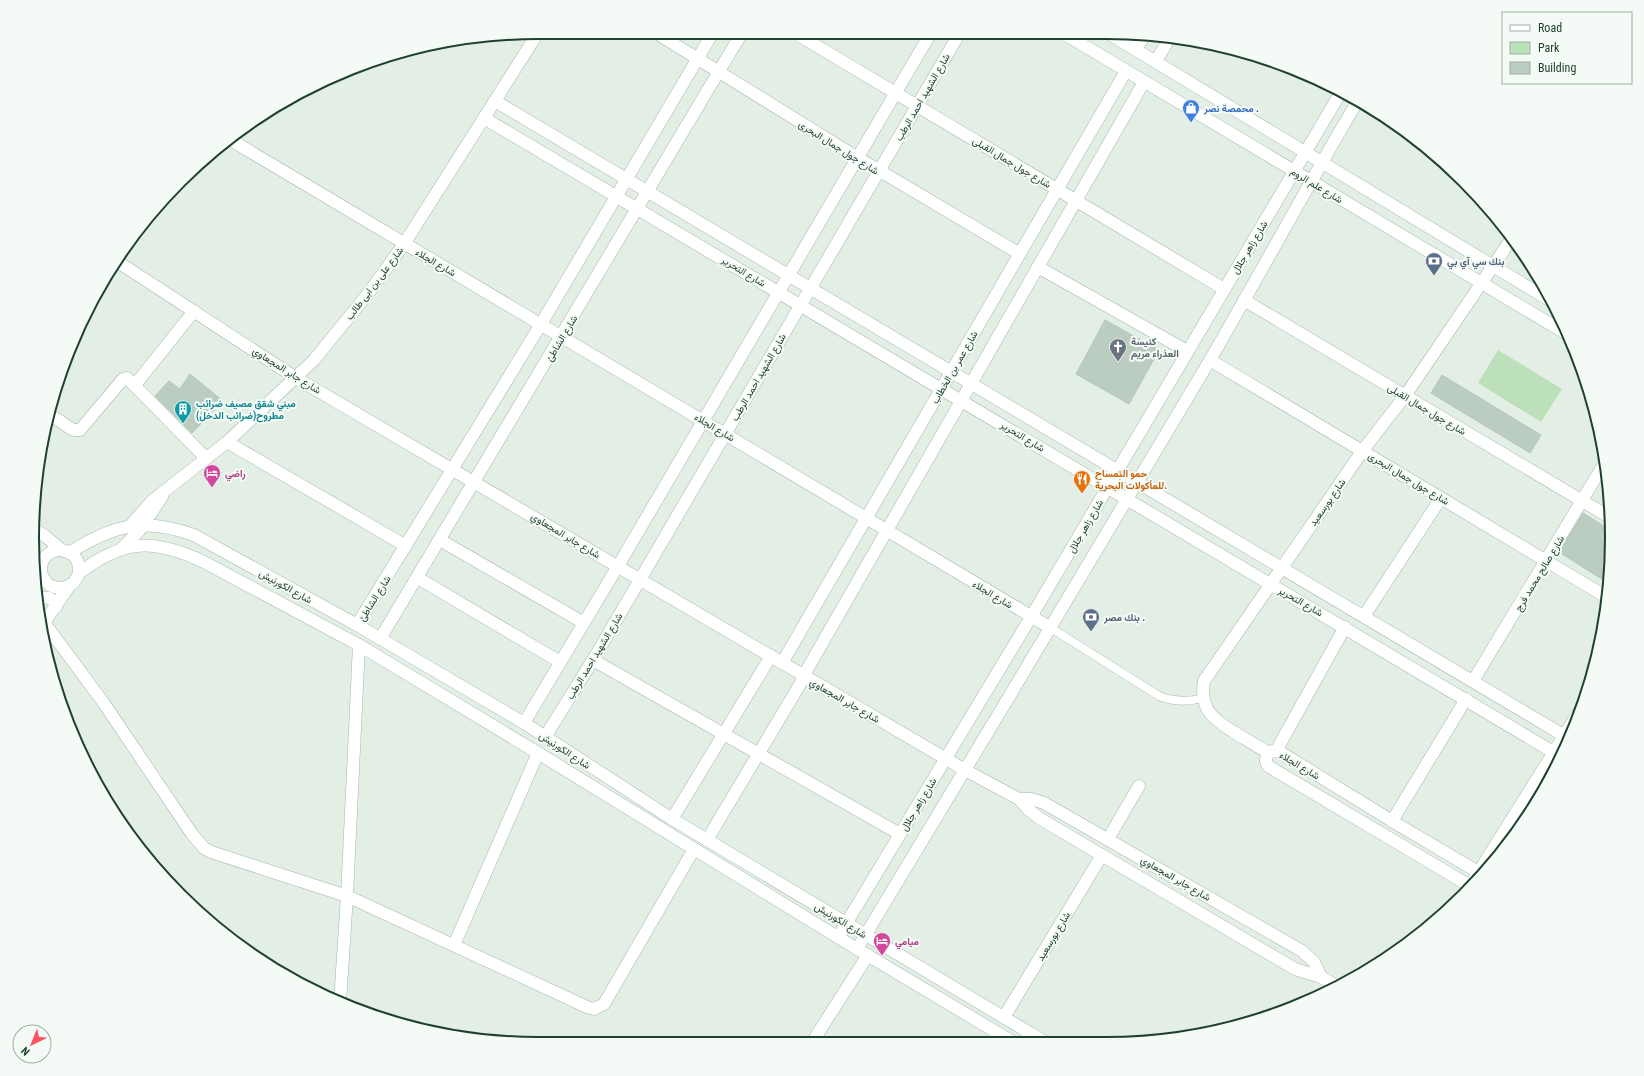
<svg xmlns="http://www.w3.org/2000/svg" width="1644" height="1076" font-family="'Roboto Condensed',Vazirmatn,sans-serif">
<rect width="100%" height="100%" fill="#e3eee5"/>
<path fill="#bce1ba" d="M 1498,350 L 1562,389 L 1541,422 L 1478,383 Z"/>
<g fill="#bbccc0" stroke="#b4c8ba">
<path d="M 1105,320 L 1159,350 L 1129,404 L 1076,374 Z"/>
<path d="M 190,374 L 223,401 L 192,433 L 155,396 L 169,381 L 180,389 Z"/>
<path d="M 1442,375 L 1541,435 L 1530,453 L 1431,393 Z"/>
<path d="M 1583,513 L 1610,530 L 1608,583 L 1559,552 Z"/>
</g>
<g fill="none" stroke-linecap="round" stroke-linejoin="round">
<g stroke="#a5b7aa" stroke-width="9">
<path id="lane" d="M 1051,628 L 1159,696 C 1174,702 1188,702 1203,698"/>
</g>
<g stroke="#a5b7aa" stroke-width="13">
<g id="street">
<path d="M 661,36 L 858,158 L 1020,254"/>
<path d="M 800,36 L 1224,289"/>
<path d="M 1136,49 L 1144,36"/>
<path d="M 1156,61 L 1171,36"/>
<path d="M 495,101 L 1568,738"/>
<path d="M 484,118 L 1560,756"/>
<path d="M 229,139 L 1051,628"/>
<path d="M 118,262 L 296,378 L 965,770 L 1019,799 L 1028,809 L 1039,818 L 1295,969 L 1321,977 L 1338,987"/>
<path d="M 1038,267 L 1187,351"/>
<path d="M 1244,300 L 1611,518"/>
<path d="M 1210,360 L 1608,598"/>
<path d="M 135,385 L 194,311"/>
<path d="M 48,418 C 60,414 67,433 80,430 L 123,379 L 127,378 L 206,458"/>
<path d="M 227,442 L 406,546"/>
<path d="M 130,526 L 152,501 L 227,442 L 314,360 L 370,291 L 404,244 L 536,36"/>
<path d="M 35,530 L 45,536 L 63,551"/>
<path d="M 440,540 L 584,623"/>
<path d="M 122,548 L 139,531 L 162,497"/>
<path d="M 418,578 L 560,662"/>
<path d="M 1364,616 L 1441,498"/>
<path d="M 40,617 L 103,702 L 192,834 L 204,848 L 211,852 L 347,896 L 587,1007 L 594,1009 L 604,1004 L 694,849"/>
<path d="M 357,625 L 541,324 L 711,36"/>
<path d="M 380,639 L 740,36"/>
<path d="M 593,660 L 900,834"/>
<path d="M 782,663 L 1126,71"/>
<path d="M 804,675 L 1144,82"/>
<path d="M 1473,681 L 1604,464"/>
<path d="M 524,723 L 618,566 L 929,36"/>
<path d="M 545,737 L 593,660 L 958,36"/>
<path d="M 1276,751 L 1345,627"/>
<path d="M 1269,753 C 1258,747 1247,740 1237,734 C 1214,720 1199,710 1204,681 L 1363,450 L 1405,396 L 1512,238"/>
<path d="M 1019,799 L 1031,799 L 1044,803 L 1302,951 L 1314,962 L 1321,977"/>
<path d="M 672,819 L 771,656"/>
<path d="M 1392,821 L 1466,699"/>
<path d="M 1108,839 L 1139,786"/>
<path d="M 707,840 L 805,676"/>
<path d="M 1470,886 L 1268,766 C 1264,760 1266,755 1272,751 L 1280,752 L 1392,821 L 1483,875"/>
<path d="M 838,937 L 1031,617 L 1341,92"/>
<path d="M 454,945 L 538,753"/>
<path d="M 857,949 C 975,753 1094,557 1210,360 C 1260,274 1307,187 1357,102"/>
<path d="M 340,1002 L 347,896 L 359,645"/>
<path d="M 1004,1017 L 1102,855"/>
<path d="M 813,1041 L 868,955"/>
</g>
</g>
<g stroke="#a3beac" stroke-width="13">
<g id="secondary">
<path d="M 1068,36 L 1567,334"/>
<path d="M 1113,36 L 1551,301"/>
<circle cx="60" cy="569" r="19"/>
<path d="M 69,553 C 113,525 143,517 194,535 L 357,625 L 524,723 L 672,819 L 1045,1042"/>
<path d="M 79,573 C 124,539 153,538 204,562 L 359,645 L 538,753 L 857,949 L 1013,1042"/>
<path d="M 39,600 C 47,595 54,598 56,607"/>
<path d="M 41,627 L 70,585"/>
<path d="M 1468,889 L 1584,704"/>
</g>
</g>
<use href="#lane" stroke="#fff" stroke-width="8"/>
<use href="#street" stroke="#fff" stroke-width="12"/>
<use href="#secondary" stroke="#fff" stroke-width="12"/>
</g>
<defs>
<g id="shop-pin" transform="scale(0.9)"><path d="M0 17L-7.5 6A9.5 9.5 0 1 1 7.5 6Z" fill="#3f7fe0" stroke="#f4faf5"/><path d="M-5-2.5h2.3a2.7 3.5 0 0 1 5.4 0H5L5.5 6h-11ZM-1.5-2.5h3a1.5 2.3 0 0 0-3 0Z" fill="#fff"/></g>
<g id="bank-pin" transform="scale(0.9)"><path d="M0 17L-7.5 6A9.5 9.5 0 1 1 7.5 6Z" fill="#5c6f8a" stroke="#f4faf5"/><path d="M-6-4H6V4H-6ZM0-2.3a2.3 2.3 0 1 0 0 4.6a2.3 2.3 0 1 0 0-4.6Z" fill="#fff"/></g>
<g id="church-pin" transform="scale(0.9)"><path d="M0 17L-7.5 6A9.5 9.5 0 1 1 7.5 6Z" fill="#6b7280" stroke="#f4faf5"/><path d="M-1.2-6h2.4v3.5h3.3v2.4h-3.3V6h-2.4V-.1h-3.3v-2.4h3.3Z" fill="#fff"/></g>
<g id="building-pin" transform="scale(0.9)"><path d="M0 17L-7.5 6A9.5 9.5 0 1 1 7.5 6Z" fill="#0f9aa8" stroke="#f4faf5"/><path d="M-4-6H4V6H1V3H-1V6H-4ZM-2.5-4.3h1.7v1.8h-1.7ZM.8-4.3h1.7v1.8H.8ZM-2.5-1h1.7V.8h-1.7ZM.8-1h1.7V.8H.8Z" fill="#fff"/></g>
<g id="hotel-pin" transform="scale(0.9)"><path d="M0 17L-7.5 6A9.5 9.5 0 1 1 7.5 6Z" fill="#d1479c" stroke="#f4faf5"/><path d="M-6-4.5h1.5V1H6V5H4.5V3h-9V5H-6ZM-4 0a1.8 1.8 0 1 1 3.6 0ZM.5 0V-2.5h3Q6-2.5 6 0Z" fill="#fff"/></g>
<g id="restaurant-pin" transform="scale(0.9)"><path d="M0 17L-7.5 6A9.5 9.5 0 1 1 7.5 6Z" fill="#e8710a" stroke="#f4faf5"/><path d="M-5-6h1v4h1v-4h1v4h1v-4h1v5L-1.5 .5V6h-2V.5L-5-1ZM5-6V6H3V1.5H1.5Q1.5-4 5-6Z" fill="#fff"/></g>
</defs>
<g fill-rule="evenodd">
<use href="#shop-pin" x="1191" y="108"/>
<use href="#bank-pin" x="1434" y="261"/>
<use href="#church-pin" x="1118" y="347"/>
<use href="#building-pin" x="183" y="409"/>
<use href="#hotel-pin" x="212" y="473"/>
<use href="#restaurant-pin" x="1082" y="479"/>
<use href="#bank-pin" x="1091" y="617"/>
<use href="#hotel-pin" x="882" y="941"/>
</g>
<g text-anchor="middle" stroke-width="4" stroke-linejoin="round" paint-order="stroke">
<g font-size="10" fill="#20412e" stroke="#f4faf5">
<text transform="translate(922 97) rotate(-60)" y="4">شارع الشهيد احمد الرطب</text>
<text transform="translate(839 147) rotate(32)" y="4">شارع جول جمال البحرى</text>
<text transform="translate(1012 162) rotate(31)" y="4">شارع جول جمال القبلى</text>
<text transform="translate(1317 185) rotate(31)" y="4">شارع علم الروم</text>
<text transform="translate(1249 247) rotate(-59)" y="4">شارع زاهر جلال</text>
<text transform="translate(436 262) rotate(30)" y="4">شارع الجلاء</text>
<text transform="translate(744 271) rotate(31)" y="4">شارع التحرير</text>
<text transform="translate(374 283) rotate(-53)" y="4">شارع على بن ابى طالب</text>
<text transform="translate(561 338) rotate(-59)" y="4">شارع الشاطئ</text>
<text transform="translate(954 367) rotate(-60)" y="4">شارع عمر بن الخطاب</text>
<text transform="translate(287 370) rotate(32)" y="4">شارع جابر المجعاوي</text>
<text transform="translate(758 377) rotate(-60)" y="4">شارع الشهيد احمد الرطب</text>
<text transform="translate(1427 409) rotate(31)" y="4">شارع جول جمال القبلى</text>
<text transform="translate(715 427) rotate(31)" y="4">شارع الجلاء</text>
<text transform="translate(1023 436) rotate(31)" y="4">شارع التحرير</text>
<text transform="translate(1409 478) rotate(31)" y="4">شارع جول جمال البحرى</text>
<text transform="translate(1327 502) rotate(-55)" y="4">شارع بورسعيد</text>
<text transform="translate(1085 526) rotate(-60)" y="4">شارع زاهر جلال</text>
<text transform="translate(566 535) rotate(31)" y="4">شارع جابر المجعاوي</text>
<text transform="translate(1539 573) rotate(-59)" y="4">شارع صالح محمد فرج</text>
<text transform="translate(286 586) rotate(29)" y="4">شارع الكورنيش</text>
<text transform="translate(993 594) rotate(31)" y="4">شارع الجلاء</text>
<text transform="translate(374 598) rotate(-58)" y="4">شارع الشاطئ</text>
<text transform="translate(1301 601) rotate(30)" y="4">شارع التحرير</text>
<text transform="translate(594 656) rotate(-59)" y="4">شارع الشهيد احمد الرطب</text>
<text transform="translate(845 700) rotate(30)" y="4">شارع جابر المجعاوي</text>
<text transform="translate(565 750) rotate(33)" y="4">شارع الكورنيش</text>
<text transform="translate(1300 765) rotate(31)" y="4">شارع الجلاء</text>
<text transform="translate(918 804) rotate(-59)" y="4">شارع زاهر جلال</text>
<text transform="translate(1176 878) rotate(30)" y="4">شارع جابر المجعاوي</text>
<text transform="translate(841 920) rotate(31)" y="4">شارع الكورنيش</text>
<text transform="translate(1053 936) rotate(-59)" y="4">شارع بورسعيد</text>
</g>
<g font-size="10" font-weight="bold" fill="#366cbe" stroke="#f4faf5" text-anchor="start">
<text x="1204" y="112">محمصة نصر .</text>
</g>
<g font-size="10" font-weight="bold" fill="#4e5e75" stroke="#f4faf5" text-anchor="start">
<text x="1447" y="265">بنك سي آي بي</text>
<text x="1104" y="621">بنك مصر .</text>
</g>
<g font-size="10" font-weight="bold" fill="#5b616d" stroke="#f4faf5" text-anchor="start">
<text x="1131" y="345">كنيسة<tspan x="1131" dy="12">العذراء مريم</tspan></text>
</g>
<g font-size="10" font-weight="bold" fill="#0d838f" stroke="#f4faf5" text-anchor="start">
<text x="196" y="407">مبني شقق مصيف ضرائب<tspan x="196" dy="12">مطروح(ضرائب الدخل)</tspan></text>
</g>
<g font-size="10" font-weight="bold" fill="#b23c85" stroke="#f4faf5" text-anchor="start">
<text x="225" y="477">راضي</text>
<text x="895" y="945">ميامي</text>
</g>
<g font-size="10" font-weight="bold" fill="#c56008" stroke="#f4faf5" text-anchor="start">
<text x="1095" y="477">حمو التمساح<tspan x="1095" dy="12">للمأكولات البحرية.</tspan></text>
</g>
</g>
<path d="M0 0H1644V1076H0ZM538 39H1106A499 499 0 0 1 1605 538V538A499 499 0 0 1 1106 1037H538A499 499 0 0 1 39 538V538A499 499 0 0 1 538 39Z" fill="#f4faf5" fill-rule="evenodd"/>
<path fill="none" stroke="#20412e" stroke-width="2" d="M538 39H1106A499 499 0 0 1 1605 538V538A499 499 0 0 1 1106 1037H538A499 499 0 0 1 39 538V538A499 499 0 0 1 538 39Z"/>
<rect x="1502" y="12" width="130" height="72" fill="#f4faf5" stroke="#9fb0a5"/>
<rect x="1510" y="25" width="20" height="6" fill="#ffffff" stroke="#9fb0a5"/>
<text x="1538" y="32" font-size="12" fill="#20412e">Road</text>
<rect x="1510" y="42" width="20" height="12" fill="#bce1ba" stroke="#9fb0a5"/>
<text x="1538" y="52" font-size="12" fill="#20412e">Park</text>
<rect x="1510" y="62" width="20" height="12" fill="#bbccc0" stroke="#9fb0a5"/>
<text x="1538" y="72" font-size="12" fill="#20412e">Building</text>
<g transform="translate(32 1044) rotate(223)"><circle r="19" fill="#f4faf5" stroke="#9fb0a5"/>
<path d="M0-3L7 15L0 10L-7 15Z" fill="#ff505f"/>
<text y="-6" font-size="11" font-weight="bold" text-anchor="middle" fill="#20412e">N</text>
</g>
</svg>
